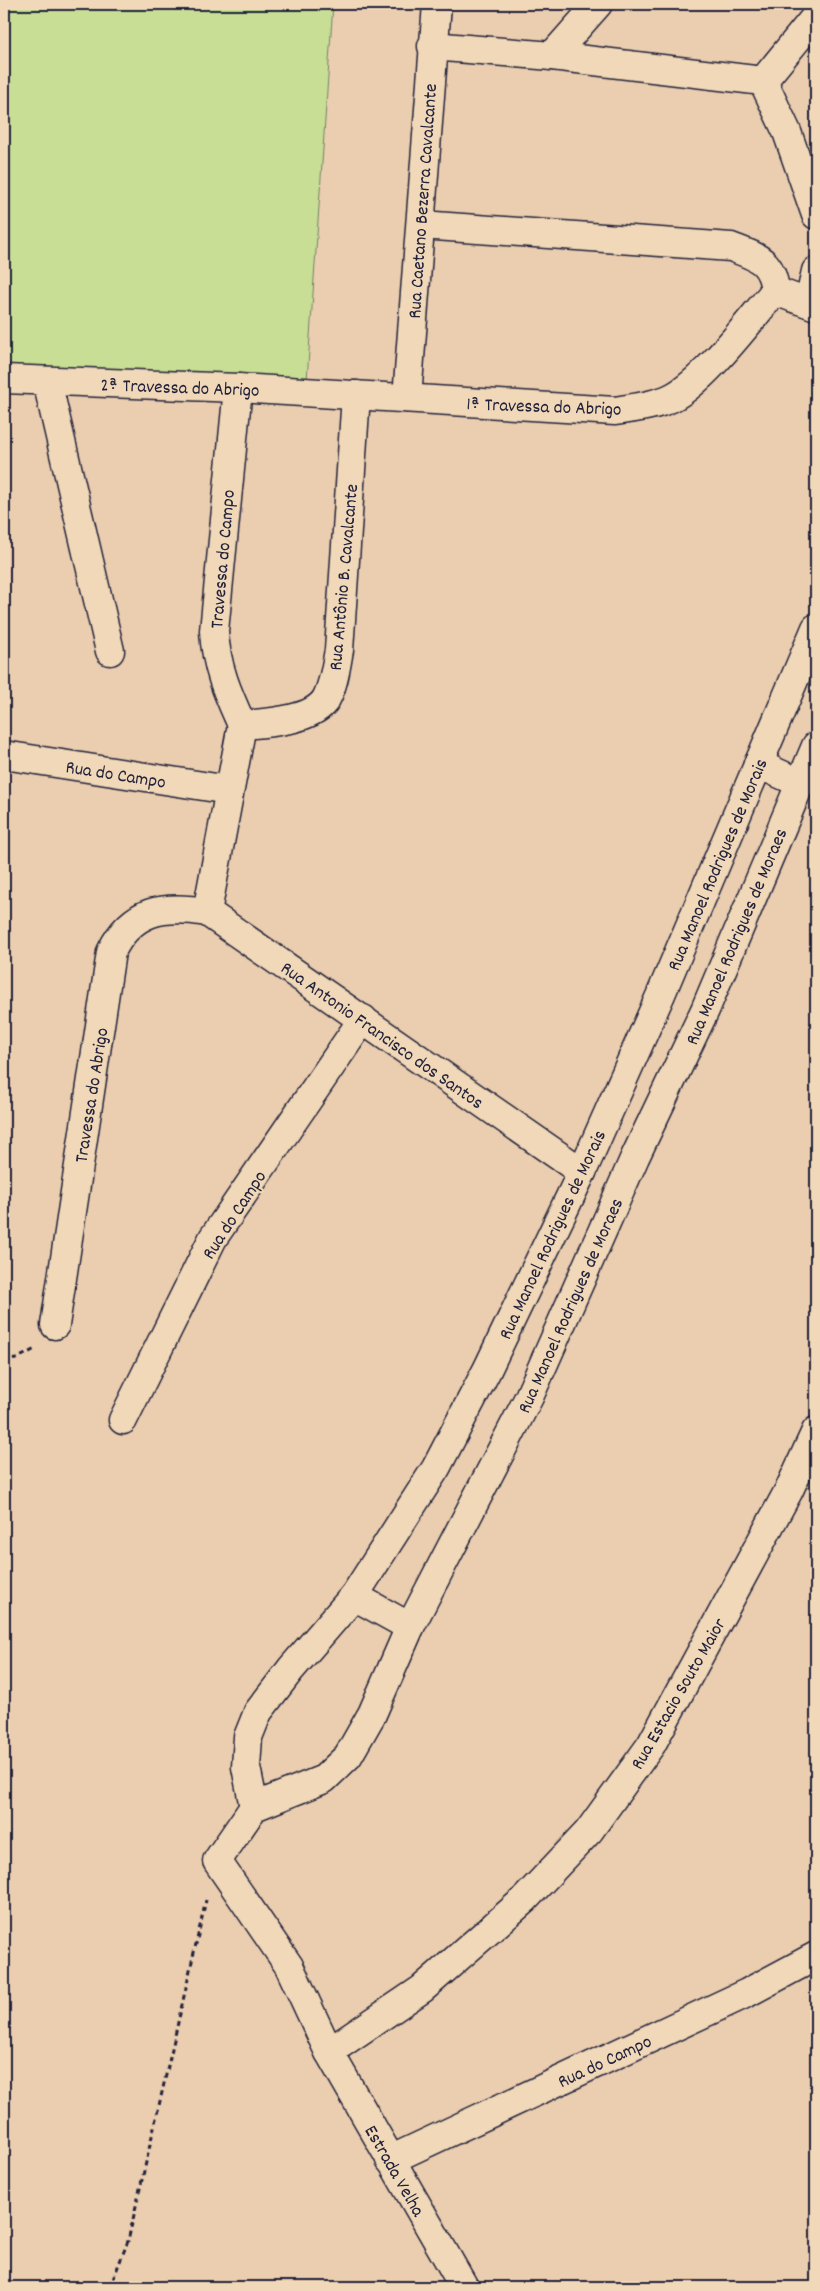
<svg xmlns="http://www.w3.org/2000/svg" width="820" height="2291" font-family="Dekko,sans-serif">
<rect width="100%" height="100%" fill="#ebceb0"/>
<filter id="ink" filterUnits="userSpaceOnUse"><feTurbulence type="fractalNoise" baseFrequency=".02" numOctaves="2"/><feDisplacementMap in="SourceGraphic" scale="10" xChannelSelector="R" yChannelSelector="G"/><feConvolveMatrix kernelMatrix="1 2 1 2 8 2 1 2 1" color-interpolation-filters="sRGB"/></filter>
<g filter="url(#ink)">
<path fill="#c7de94" stroke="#748068" d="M 4,4 L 333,4 L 307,380 L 4,370 Z"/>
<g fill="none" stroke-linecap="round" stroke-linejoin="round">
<g stroke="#22223b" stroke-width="31">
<g id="street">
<path d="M 432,46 L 552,56 L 763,81 L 787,132 L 816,215"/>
<path d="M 552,56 L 598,4"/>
<path d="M 763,81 L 816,16"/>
<path d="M 421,225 L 731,247 C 757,257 772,260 775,291"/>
<path d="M 775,291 L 816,306"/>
<path d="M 809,303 L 816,271"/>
<path d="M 4,379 L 238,388 L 615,411 C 633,408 654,406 671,398 C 704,382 750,320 775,291"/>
<path d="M 47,381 L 110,651"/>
<path d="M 238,388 L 214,631 C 216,667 227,692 242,725"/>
<path d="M 407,398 L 437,4"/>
<path d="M 242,725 C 265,723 313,721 326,699 C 334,684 336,666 339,650 L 356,395"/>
<path d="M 4,755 L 229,790"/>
<path d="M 758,764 L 800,783"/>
<path d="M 207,912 L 242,725"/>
<path d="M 55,1325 L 111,952 C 132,909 163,905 207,912 L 582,1172"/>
<path d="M 123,1420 L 213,1238 L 363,1019"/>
<path d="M 354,1596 L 410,1627"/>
<path d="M 254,1807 L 246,1767 L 248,1737 L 258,1712 L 291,1669 L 354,1596 L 436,1468 L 487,1370 L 582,1172 L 661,994 L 816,628"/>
<path d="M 254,1807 L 324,1779 L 348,1756 L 372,1714 L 410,1627 L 529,1397 L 635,1157 L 705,1010 L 816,746"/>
<path d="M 254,1807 L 217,1861 L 289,1966 L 329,2052 L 464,2287"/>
<path d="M 329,2052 L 422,1989 L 525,1899 L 589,1831 L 651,1745 L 789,1490 L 816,1431"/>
<path d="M 390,2160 L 747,1993 L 816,1956"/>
</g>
</g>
<g stroke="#22223b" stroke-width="3" stroke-dasharray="5 4" stroke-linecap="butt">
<path d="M 4,1361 L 16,1359 L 35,1349"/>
<path d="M 4,1797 L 6,1798"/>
<path d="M 110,2287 L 128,2241 L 206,1900"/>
</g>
<use href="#street" stroke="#f0d8b8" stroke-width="28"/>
</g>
</g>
<g text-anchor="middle" stroke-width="4" stroke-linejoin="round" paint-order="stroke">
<g font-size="19" fill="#22223b" stroke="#f0d8b8">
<text transform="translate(421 201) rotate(-86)" y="7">Rua Caetano Bezerra Cavalcante</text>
<text transform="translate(180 386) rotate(2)" y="7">2ª Travessa do Abrigo</text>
<text transform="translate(544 405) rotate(2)" y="7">1ª Travessa do Abrigo</text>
<text transform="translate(221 559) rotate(-85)" y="7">Travessa do Campo</text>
<text transform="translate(342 577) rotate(-85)" y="7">Rua Antônio B. Cavalcante</text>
<text transform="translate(116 773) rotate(9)" y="7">Rua do Campo</text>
<text transform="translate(716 864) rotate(-67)" y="7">Rua Manoel Rodrigues de Morais</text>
<text transform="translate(735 936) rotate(-67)" y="7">Rua Manoel Rodrigues de Moraes</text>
<text transform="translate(383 1034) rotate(35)" y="7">Rua Antonio Francisco dos Santos</text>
<text transform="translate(90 1095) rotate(-81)" y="7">Travessa do Abrigo</text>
<text transform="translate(233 1214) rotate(-57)" y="7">Rua do Campo</text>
<text transform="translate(551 1234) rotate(-65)" y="7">Rua Manoel Rodrigues de Morais</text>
<text transform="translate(569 1305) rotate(-66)" y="7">Rua Manoel Rodrigues de Moraes</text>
<text transform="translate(677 1693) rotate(-60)" y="7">Rua Estacio Souto Maior</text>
<text transform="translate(604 2060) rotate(-25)" y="7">Rua do Campo</text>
<text transform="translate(396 2170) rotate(60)" y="7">Estrada Velha</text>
</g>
</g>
<rect width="820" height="2291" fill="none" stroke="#f0d8b8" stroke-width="20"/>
<rect x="10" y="10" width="800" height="2271" fill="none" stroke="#22223b" stroke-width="2" filter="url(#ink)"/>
</svg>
